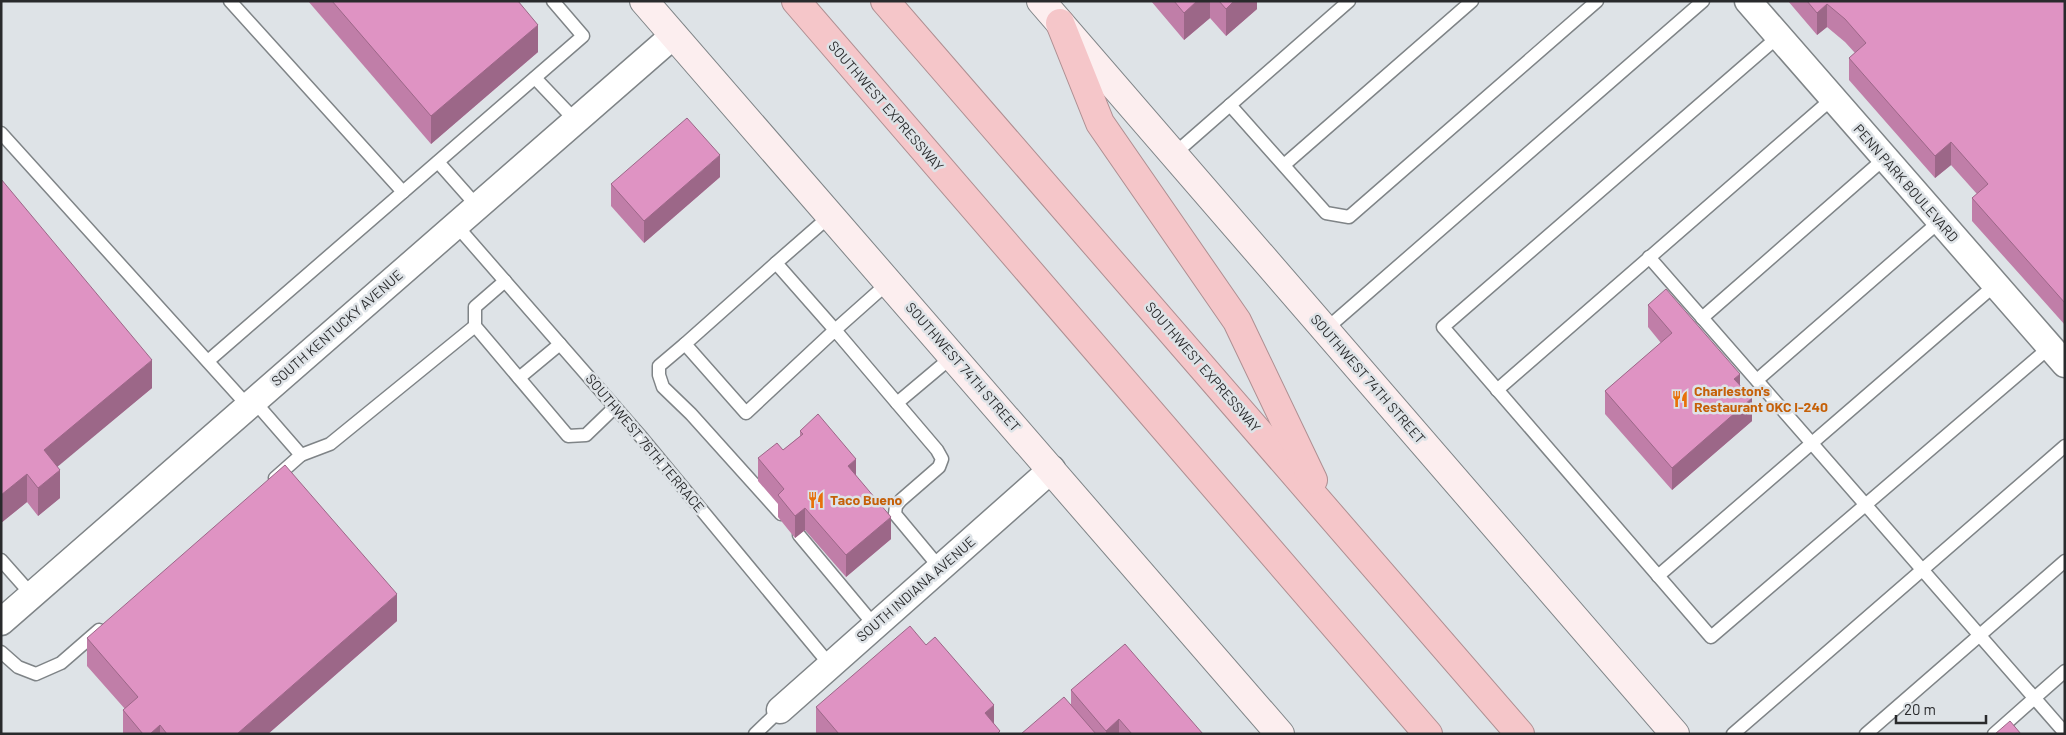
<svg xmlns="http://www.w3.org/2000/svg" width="2066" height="735" font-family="Barlow,sans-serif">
<rect width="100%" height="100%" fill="#dee3e7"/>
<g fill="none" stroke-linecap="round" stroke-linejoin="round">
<g stroke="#7f8487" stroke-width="15">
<g id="lane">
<path d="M 230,1 L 403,192"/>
<path d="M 1779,36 L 1443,327 L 1711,637 L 2050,347"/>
<path d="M 535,78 L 576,121"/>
<path d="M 1230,105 L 1326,213 L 1349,217 L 1597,1"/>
<path d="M 1,133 L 248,406"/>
<path d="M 1173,155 L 1349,1"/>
<path d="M 438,162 L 477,206"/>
<path d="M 1284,165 L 1472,1"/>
<path d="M 831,215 L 776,263 L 835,330 L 889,282"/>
<path d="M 456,225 L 642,438 L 830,665"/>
<path d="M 1649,257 L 2065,733"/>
<path d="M 776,263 L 685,344 L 746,413 L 835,330 L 897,403 L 953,356"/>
<path d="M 505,281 L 475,307 L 475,326 L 568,436 L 586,435 L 615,407"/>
<path d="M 1702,318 L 1885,158"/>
<path d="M 1325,330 L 1703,1"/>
<path d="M 685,344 L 659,366 L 659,375 L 663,387 L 691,414 L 781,514"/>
<path d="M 208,361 L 583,36 L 553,1"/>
<path d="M 519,378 L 560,344"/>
<path d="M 1757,380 L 1940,221"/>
<path d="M 1497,390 L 1833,98"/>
<path d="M 254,401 L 301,455 L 330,444 L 475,326"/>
<path d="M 897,403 L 937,450 L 942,459 L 939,467 L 901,500 L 896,506 L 895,514 L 940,568"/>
<path d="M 275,478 L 301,455"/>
<path d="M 799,535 L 875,626"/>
<path d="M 1,560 L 32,595"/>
<path d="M 1658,576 L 1995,285"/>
<path d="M 1,652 L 18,667 L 36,674 L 61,663 L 99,630"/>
<path d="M 755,734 L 780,710"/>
<path d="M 1733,734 L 2065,446"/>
<path d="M 1866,734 L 2065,561"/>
<path d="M 1994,734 L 2065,671"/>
</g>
</g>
<g stroke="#7f8487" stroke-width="29">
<g id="street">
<path d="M 1748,1 L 2065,364"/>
<path d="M 1,622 L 674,35"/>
<path d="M 780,710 L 1052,469"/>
</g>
</g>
<g stroke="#7f8487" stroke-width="30">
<g id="secondary">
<path d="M 644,1 L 1280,734"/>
<path d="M 1041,1 L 1675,734"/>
</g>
</g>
<g stroke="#ae8f92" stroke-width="30">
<g id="highway">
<path d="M 796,1 L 1428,734"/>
<path d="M 885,1 L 1520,734"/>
<path d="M 1060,23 L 1100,123 L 1237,321 L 1313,480"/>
</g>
</g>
<use href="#lane" stroke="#fff" stroke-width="12"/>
<use href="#street" stroke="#fff" stroke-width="26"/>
<use href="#secondary" stroke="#fceeef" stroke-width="28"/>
<use href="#highway" stroke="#f5c6c9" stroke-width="28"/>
</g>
<g fill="#c07ea8">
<path d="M 308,1 L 518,1 L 538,52 L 431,144 Z"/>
<path d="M 1151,1 L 1257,1 L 1257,9 L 1226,36 L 1210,18 L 1184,40 Z"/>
<path d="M 1788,1 L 2065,1 L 2065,325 L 1972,221 L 1972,198 L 1977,194 L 1951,165 L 1935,178 L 1849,80 L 1849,58 L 1855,53 L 1845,42 L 1827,27 L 1817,35 Z"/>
<path d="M 720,177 L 644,243 L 611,206 L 611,184 Z"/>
<path d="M 1,179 L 152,388 L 57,466 L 60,498 L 38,516 L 27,502 L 1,523 Z"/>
<path d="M 1648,305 L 1740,385 L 1752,421 L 1672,490 L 1605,414 L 1605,391 L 1661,343 L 1648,327 Z"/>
<path d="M 800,431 L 856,476 L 891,539 L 846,577 L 805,530 L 795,538 L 778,517 L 778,504 L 758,481 L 758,458 L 783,450 L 800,436 Z"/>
<path d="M 397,621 L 268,734 L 123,734 L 123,710 L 125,709 L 87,666 L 87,638 Z"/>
<path d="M 1071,690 L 1203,734 L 1021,734 L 1071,705 Z"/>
<path d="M 816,707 L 994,724 L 1000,734 L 816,734 Z"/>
</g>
<g fill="#9c6788">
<path d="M 1197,1 L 1210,1 L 1210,18 L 1184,40 L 1184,13 Z"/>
<path d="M 1234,1 L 1257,1 L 1257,9 L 1226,36 L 1226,9 Z"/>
<path d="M 1827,4 L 1827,27 L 1817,35 L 1817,13 Z"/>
<path d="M 538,25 L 538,52 L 431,144 L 431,116 Z"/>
<path d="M 1951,142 L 1951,165 L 1935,178 L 1935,156 Z"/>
<path d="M 720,155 L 720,177 L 644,243 L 644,221 Z"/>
<path d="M 152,360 L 152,388 L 44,478 L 44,450 Z"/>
<path d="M 1740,374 L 1740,396 L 1734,379 Z"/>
<path d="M 1752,398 L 1752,421 L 1672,490 L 1672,468 Z"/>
<path d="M 856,459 L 856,482 L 848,466 Z"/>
<path d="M 60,470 L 60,498 L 38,516 L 38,488 Z"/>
<path d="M 27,474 L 27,502 L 1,523 L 1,495 Z"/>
<path d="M 805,508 L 805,530 L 795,538 L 795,516 Z"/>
<path d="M 891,517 L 891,539 L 846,577 L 846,555 Z"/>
<path d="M 397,594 L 397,621 L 268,734 L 237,734 Z"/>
<path d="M 994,705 L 994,732 L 985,713 Z"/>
<path d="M 1119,719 L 1119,734 L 1106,734 L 1106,731 Z"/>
<path d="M 160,725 L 160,734 L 150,734 Z"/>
</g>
<g fill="#df93c3" stroke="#9c6788">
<path d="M 332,1 L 518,1 L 538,25 L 431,116 Z"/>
<path d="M 1174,1 L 1197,1 L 1184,13 Z"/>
<path d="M 1219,1 L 1234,1 L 1226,9 Z"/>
<path d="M 1807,1 L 2065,1 L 2065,303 L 1972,198 L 1988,184 L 1951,142 L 1935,156 L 1849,58 L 1866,43 L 1845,19 L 1827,4 L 1817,13 Z"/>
<path d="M 687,118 L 720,155 L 644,221 L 611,184 Z"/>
<path d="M 1,179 L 152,360 L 44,450 L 60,470 L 38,488 L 27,474 L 1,495 Z"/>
<path d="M 1666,289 L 1740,374 L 1734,379 L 1752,398 L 1672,468 L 1605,391 L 1672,333 L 1648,305 Z"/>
<path d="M 818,414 L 856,459 L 848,466 L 891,517 L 846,555 L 805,508 L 795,516 L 778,495 L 784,489 L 758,458 L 777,443 L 783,450 L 803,434 L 800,431 Z"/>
<path d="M 285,465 L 397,594 L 237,734 L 167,734 L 160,725 L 150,734 L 143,734 L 123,710 L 138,697 L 87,638 Z"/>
<path d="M 910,626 L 926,645 L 935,637 L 994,705 L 985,713 L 1000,731 L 997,734 L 839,734 L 816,707 Z"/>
<path d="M 1125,644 L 1203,734 L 1132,734 L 1119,719 L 1106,731 L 1071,690 Z"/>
<path d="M 1064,697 L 1096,734 L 1021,734 Z"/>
<path d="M 2010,721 L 2021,734 L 1995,734 Z"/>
</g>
<defs>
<g id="restaurant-bare" transform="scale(1.35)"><path d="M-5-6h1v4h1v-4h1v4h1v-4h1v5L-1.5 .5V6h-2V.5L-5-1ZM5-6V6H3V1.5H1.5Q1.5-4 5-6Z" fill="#e8710a" stroke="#dee3e7" stroke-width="2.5" paint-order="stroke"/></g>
</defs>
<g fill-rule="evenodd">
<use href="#restaurant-bare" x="1680" y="399"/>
<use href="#restaurant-bare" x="816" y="500"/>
</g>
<g text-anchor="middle" stroke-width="5" stroke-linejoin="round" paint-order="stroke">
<g font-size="14" fill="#292a2c" stroke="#dee3e7">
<text transform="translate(886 106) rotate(49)" y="5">SOUTHWEST EXPRESSWAY</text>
<text transform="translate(1906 183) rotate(49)" y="5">PENN PARK BOULEVARD</text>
<text transform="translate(337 328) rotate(-41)" y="5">SOUTH KENTUCKY AVENUE</text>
<text transform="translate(963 367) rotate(49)" y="5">SOUTHWEST 74TH STREET</text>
<text transform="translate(1203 367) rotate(49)" y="5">SOUTHWEST EXPRESSWAY</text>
<text transform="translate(1368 379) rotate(49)" y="5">SOUTHWEST 74TH STREET</text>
<text transform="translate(645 443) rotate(50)" y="5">SOUTHWEST 76TH TERRACE</text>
<text transform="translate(916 589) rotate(-41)" y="5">SOUTH INDIANA AVENUE</text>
</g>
<g font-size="14" font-weight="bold" fill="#c56008" stroke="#dee3e7" text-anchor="start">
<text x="1694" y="396">Charleston's<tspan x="1694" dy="16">Restaurant OKC I-240</tspan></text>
<text x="830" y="505">Taco Bueno</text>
</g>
</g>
<rect width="2066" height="735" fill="none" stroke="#292a2c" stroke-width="5"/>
<path d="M1896 715v8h90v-8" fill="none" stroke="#292a2c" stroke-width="2.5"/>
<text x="1904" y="715" font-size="15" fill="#292a2c" stroke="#dee3e7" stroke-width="4" paint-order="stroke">20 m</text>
</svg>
